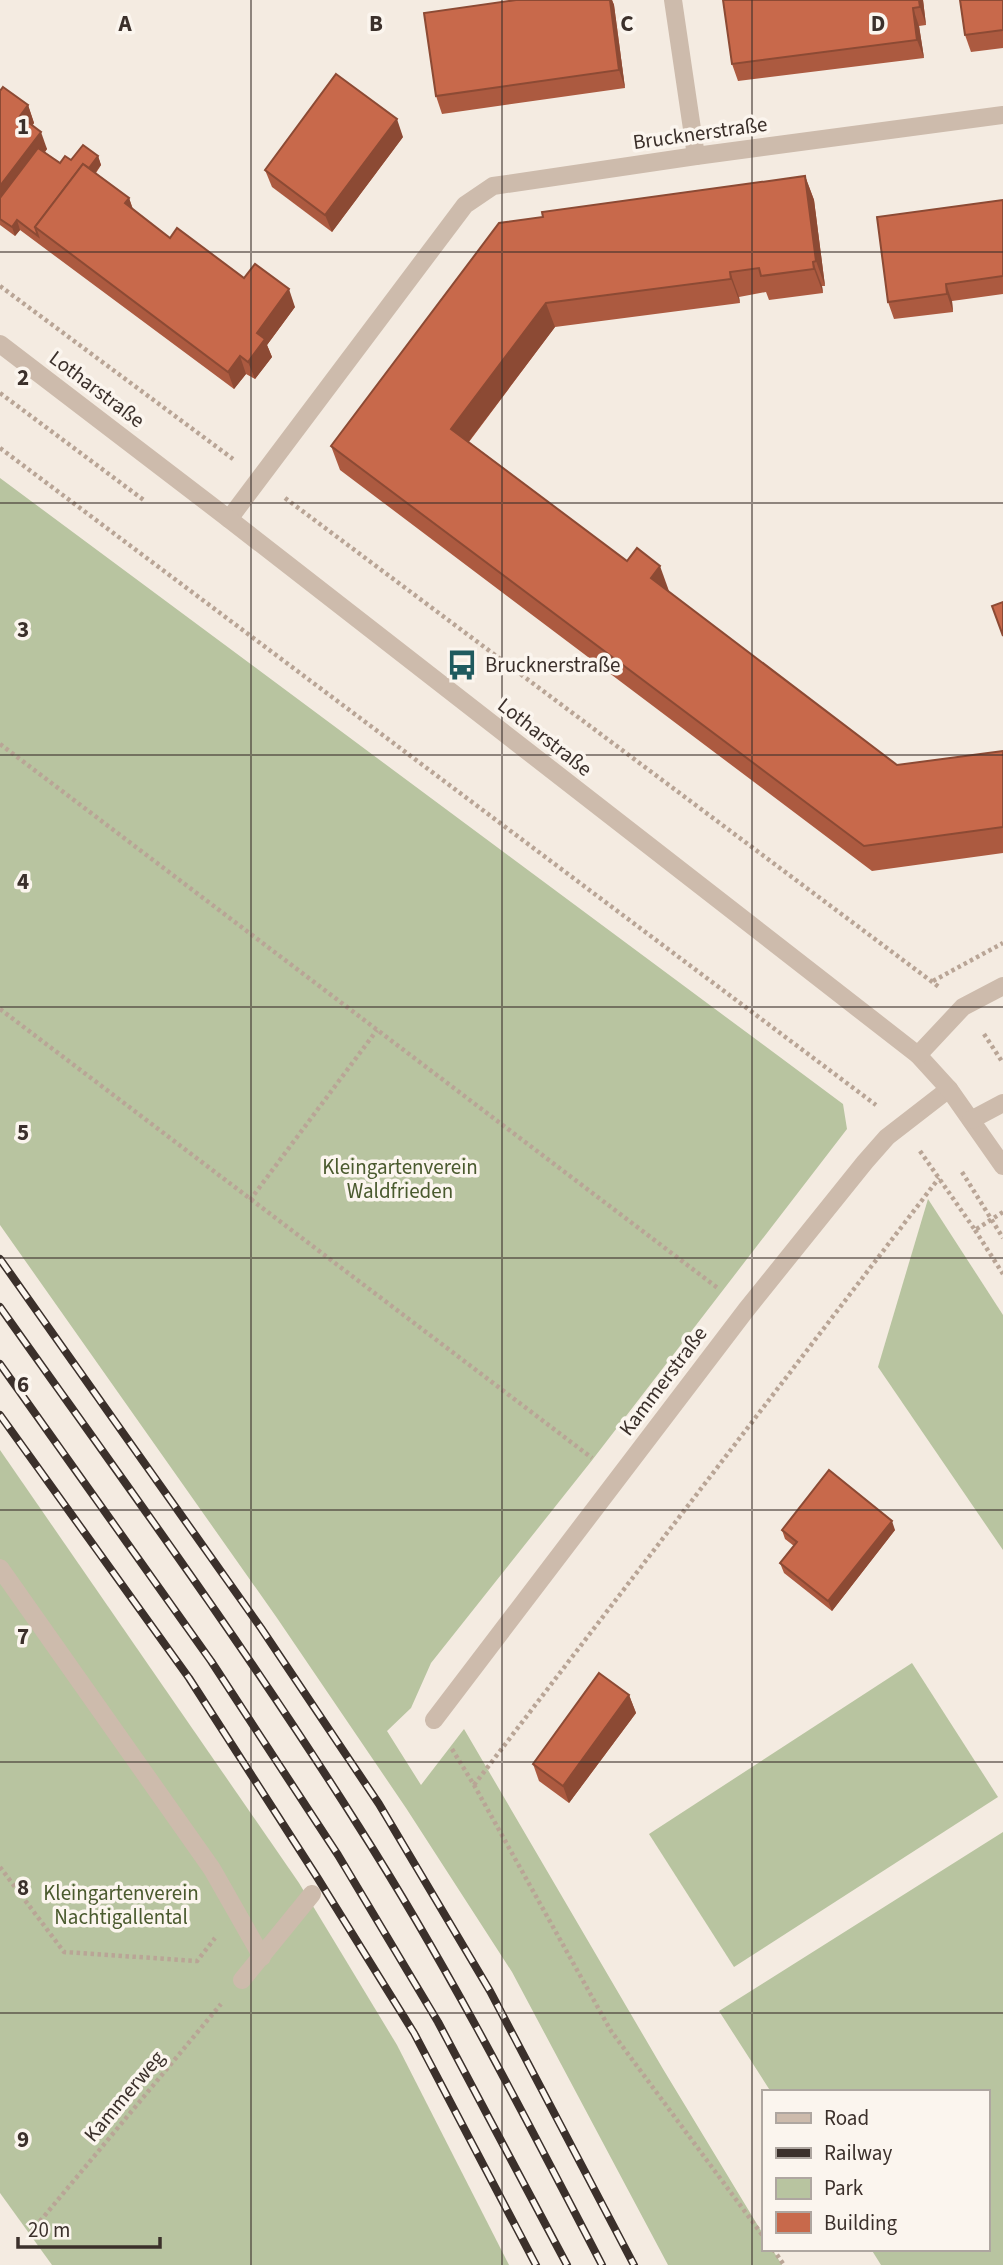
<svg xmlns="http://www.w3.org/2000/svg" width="1003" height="2265" font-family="'Source Sans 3',sans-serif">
<rect width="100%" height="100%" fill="#f4ebe1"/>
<g fill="#b8c4a0">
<path d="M 0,478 L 843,1104 L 847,1129 L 593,1459 L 431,1663 L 411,1708 L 387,1731 L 421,1785 L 464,1729 L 663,2069 L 763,2234 L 763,2249 L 772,2249 L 782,2265 L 668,2265 L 512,1972 L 406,1808 L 277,1618 L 0,1225 Z"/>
<path d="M 928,1199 L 1003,1315 L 1003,1550 L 878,1367 Z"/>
<path d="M 0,1450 L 299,1883 L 397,2045 L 509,2265 L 52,2265 L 0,2193 Z"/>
<path d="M 912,1663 L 998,1797 L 734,1967 L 649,1834 Z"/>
<path d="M 1003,1832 L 1003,2265 L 881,2265 L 871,2249 L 987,2249 L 987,2092 L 771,2092 L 719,2011 Z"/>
</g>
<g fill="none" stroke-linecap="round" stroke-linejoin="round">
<g stroke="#b9a596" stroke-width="4.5" stroke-dasharray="3.5 3.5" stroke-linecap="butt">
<path d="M 0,286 L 233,459"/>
<path d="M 0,393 L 145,501"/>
<path d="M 0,448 L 876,1105"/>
<path d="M 285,498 L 939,987"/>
<path d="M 0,744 L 719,1289"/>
<path d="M 933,981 L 1003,943"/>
<path d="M 0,1009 L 592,1458"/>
<path d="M 984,1034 L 1003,1063"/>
<path d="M 920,1151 L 975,1230 L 1003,1212"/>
<path d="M 962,1172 L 1003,1238"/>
<path d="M 250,1200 L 377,1030"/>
<path d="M 975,1230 L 1003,1274"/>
<path d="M 452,1749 L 474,1785 L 611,2031 L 763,2236"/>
<path d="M 474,1785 L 939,1178"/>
<path d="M 0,1867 L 64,1952 L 197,1961 L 215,1938"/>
<path d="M 31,2232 L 221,2004"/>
<path d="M 773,2249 L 784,2265"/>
</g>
<g stroke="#cdbbac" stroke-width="18">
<path d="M 0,1568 L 212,1869 L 262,1957"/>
<path d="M 242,1980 L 312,1894"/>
</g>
<g stroke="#cdbbac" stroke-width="18">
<path d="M 673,0 L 696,156"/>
<path d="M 229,519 L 465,205 L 493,186 L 696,156 L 1003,115"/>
<path d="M 434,1720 L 746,1310 L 865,1162 L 887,1137 L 949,1089"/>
</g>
<g stroke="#cdbbac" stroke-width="18">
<path d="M 0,344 L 229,519 L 918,1055 L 949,1089 L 1003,1166"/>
<path d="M 918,1055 L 963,1007 L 1003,986"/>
<path d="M 971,1120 L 1003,1103"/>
</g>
<g stroke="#3b302b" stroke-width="8">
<g id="rail">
<path d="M 0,1259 L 261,1628 L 379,1804 L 490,1991 L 634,2265"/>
<path d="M 0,1307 C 122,1479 247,1649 359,1827 C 449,1968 525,2117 602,2265"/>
<path d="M 0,1364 L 211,1661 L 338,1855 L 438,2022 L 567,2265"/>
<path d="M 0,1415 L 189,1678 L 317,1877 L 414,2033 L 536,2265"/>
</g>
</g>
<use href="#rail" stroke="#fbf5ee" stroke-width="5" stroke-dasharray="16" stroke-linecap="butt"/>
</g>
<g fill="#ac5a40">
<path d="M 516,0 L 612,0 L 614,5 L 625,88 L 442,114 L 436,96 Z"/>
<path d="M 923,0 L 926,25 L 919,26 L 924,58 L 738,81 L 732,64 Z"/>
<path d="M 1003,0 L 1003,48 L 971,52 L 965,35 Z"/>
<path d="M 0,91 L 28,105 L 34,123 L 32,126 L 47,149 L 45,152 L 60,163 L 71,160 L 98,156 L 101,165 L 96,173 L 129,198 L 133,210 L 170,238 L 295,307 L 267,345 L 272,357 L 255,379 L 246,374 L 234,389 L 20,230 L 15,236 L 0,225 Z"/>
<path d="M 403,137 L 332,232 L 272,187 L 265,170 Z"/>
<path d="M 805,176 L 814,200 L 825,286 L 822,286 L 823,293 L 769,300 L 766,292 L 739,297 L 740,303 L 555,327 L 469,442 L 627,561 L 669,591 L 668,592 L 897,765 L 1003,751 L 1003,853 L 872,871 L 340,470 L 331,446 L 543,217 Z"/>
<path d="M 1003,200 L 1003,294 L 952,301 L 953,312 L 894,319 L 888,302 Z"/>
<path d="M 782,1530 L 895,1530 L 832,1611 L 784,1573 L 780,1563 L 794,1546 L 785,1539 Z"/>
<path d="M 629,1695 L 636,1713 L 569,1803 L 539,1781 L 533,1764 Z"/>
</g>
<g fill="#8c4a34">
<path d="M 610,0 L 612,0 L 614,5 L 625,88 L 619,70 Z"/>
<path d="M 919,0 L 923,0 L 926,25 L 920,7 Z"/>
<path d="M 913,8 L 919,26 L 924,58 L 917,40 Z"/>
<path d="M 28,105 L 34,123 L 26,134 L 20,116 Z"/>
<path d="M 397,119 L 403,137 L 332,232 L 325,215 Z"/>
<path d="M 41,132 L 47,149 L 0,212 L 0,186 Z"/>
<path d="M 98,156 L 101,165 L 48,237 L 41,232 Z"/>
<path d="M 805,176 L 814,200 L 825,286 L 816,261 Z"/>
<path d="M 129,198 L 135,215 L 125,203 Z"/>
<path d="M 17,220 L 20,230 L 15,236 L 12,227 Z"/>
<path d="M 813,262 L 822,286 L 823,293 L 814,269 Z"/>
<path d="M 730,272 L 739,297 L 740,303 L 731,279 Z"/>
<path d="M 946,284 L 952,301 L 953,312 L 947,294 Z"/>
<path d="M 289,289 L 295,307 L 267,345 L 272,357 L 255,379 L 248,362 L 257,333 Z"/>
<path d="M 546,303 L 555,327 L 460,453 L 451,429 Z"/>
<path d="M 240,356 L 246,374 L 234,389 L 228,372 Z"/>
<path d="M 660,566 L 669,591 L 660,603 L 651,578 Z"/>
<path d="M 892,1521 L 895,1530 L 832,1611 L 828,1601 Z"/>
<path d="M 629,1695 L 636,1713 L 569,1803 L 563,1786 Z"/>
</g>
<g fill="#c8694b" stroke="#8c4a34" stroke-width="2">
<path d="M 516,0 L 610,0 L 619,70 L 436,96 L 424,13 Z"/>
<path d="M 723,0 L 919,0 L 920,7 L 913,8 L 917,40 L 732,64 Z"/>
<path d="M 960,0 L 1003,0 L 1003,30 L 965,35 Z"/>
<path d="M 336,74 L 397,119 L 325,215 L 265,170 Z"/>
<path d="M 3,87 L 28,105 L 20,116 L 41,132 L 0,186 L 0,91 Z"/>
<path d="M 83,145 L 98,156 L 89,168 L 83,164 L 35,227 L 38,236 L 17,220 L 12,227 L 0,219 L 0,198 L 38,148 L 60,163 L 65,156 L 71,160 Z"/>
<path d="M 83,164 L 129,198 L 125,203 L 170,238 L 177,228 L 244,278 L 255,264 L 289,289 L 257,333 L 265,339 L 248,362 L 240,356 L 228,372 L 35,227 Z"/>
<path d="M 805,176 L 816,261 L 813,262 L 814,269 L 761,276 L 759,268 L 730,272 L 731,279 L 546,303 L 451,429 L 627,561 L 637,548 L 660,566 L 651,578 L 897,765 L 1003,751 L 1003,827 L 864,846 L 331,446 L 499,223 L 543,217 L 542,212 Z"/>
<path d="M 1003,200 L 1003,276 L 946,284 L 947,294 L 888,302 L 877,217 Z"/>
<path d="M 1003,602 L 1003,636 L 992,606 Z"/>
<path d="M 829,1470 L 892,1521 L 828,1601 L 780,1563 L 797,1542 L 782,1530 Z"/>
<path d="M 599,1673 L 629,1695 L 563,1786 L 533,1764 Z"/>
</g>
<path fill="none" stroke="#3b302b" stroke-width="2" stroke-opacity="0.55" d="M 251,0 L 251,2265M 502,0 L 502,2265M 752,0 L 752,2265M 0,252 L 1003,252M 0,503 L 1003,503M 0,755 L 1003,755M 0,1007 L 1003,1007M 0,1258 L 1003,1258M 0,1510 L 1003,1510M 0,1762 L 1003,1762M 0,2013 L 1003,2013"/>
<defs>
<g id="bus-bare" transform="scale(2.415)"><path d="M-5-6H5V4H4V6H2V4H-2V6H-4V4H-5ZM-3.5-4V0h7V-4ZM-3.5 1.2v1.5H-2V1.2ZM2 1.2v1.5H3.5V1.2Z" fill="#1f5a5e" stroke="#fbf5ee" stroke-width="2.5" paint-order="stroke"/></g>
</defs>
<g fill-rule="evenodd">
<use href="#bus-bare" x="462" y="665"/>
</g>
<g text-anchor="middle" stroke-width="7" stroke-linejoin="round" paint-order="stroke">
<g font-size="21" fill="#3b302b" stroke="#fbf5ee">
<text transform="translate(700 133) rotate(-8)" y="7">Brucknerstraße</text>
<text transform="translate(97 389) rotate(37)" y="7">Lotharstraße</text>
<text transform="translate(545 737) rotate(38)" y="7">Lotharstraße</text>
<text transform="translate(663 1381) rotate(-53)" y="7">Kammerstraße</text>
<text transform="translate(124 2096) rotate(-50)" y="7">Kammerweg</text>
</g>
<g font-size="21" fill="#3b302b" stroke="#fbf5ee" text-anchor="start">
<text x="485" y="672">Brucknerstraße</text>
</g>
<g font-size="21" fill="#4a5a2e" stroke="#fbf5ee">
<text x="400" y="1174">Kleingartenverein<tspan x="400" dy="24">Waldfrieden</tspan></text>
<text x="121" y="1900">Kleingartenverein<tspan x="121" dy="24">Nachtigallental</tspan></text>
</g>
</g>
<g font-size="23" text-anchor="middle" font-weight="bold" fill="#3b302b" stroke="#fbf5ee" stroke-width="7" stroke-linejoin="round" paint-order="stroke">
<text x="125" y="31">A</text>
<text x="376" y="31">B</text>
<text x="627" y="31">C</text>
<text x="878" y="31">D</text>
<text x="23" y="134">1</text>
<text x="23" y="385">2</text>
<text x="23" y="637">3</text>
<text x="23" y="889">4</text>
<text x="23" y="1140">5</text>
<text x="23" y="1392">6</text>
<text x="23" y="1644">7</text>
<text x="23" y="1895">8</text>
<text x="23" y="2147">9</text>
</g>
<rect x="762" y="2090" width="228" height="161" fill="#fbf5ee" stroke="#aea6a0" stroke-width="2"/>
<rect x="776" y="2113" width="35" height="10" fill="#cdbbac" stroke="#aea6a0" stroke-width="2"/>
<text x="824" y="2125" font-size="21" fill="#3b302b">Road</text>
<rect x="776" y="2148" width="35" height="10" fill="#3b302b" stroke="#aea6a0" stroke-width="2"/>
<text x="824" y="2160" font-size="21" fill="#3b302b">Railway</text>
<rect x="776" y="2178" width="35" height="21" fill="#b8c4a0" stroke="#aea6a0" stroke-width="2"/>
<text x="824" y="2195" font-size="21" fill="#3b302b">Park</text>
<rect x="776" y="2212" width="35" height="21" fill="#c8694b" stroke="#aea6a0" stroke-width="2"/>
<text x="824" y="2230" font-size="21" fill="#3b302b">Building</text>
<path d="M18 2237v10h142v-10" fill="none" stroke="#3b302b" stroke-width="3.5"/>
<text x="28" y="2237" font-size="21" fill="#3b302b" stroke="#fbf5ee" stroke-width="5" paint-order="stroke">20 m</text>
</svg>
